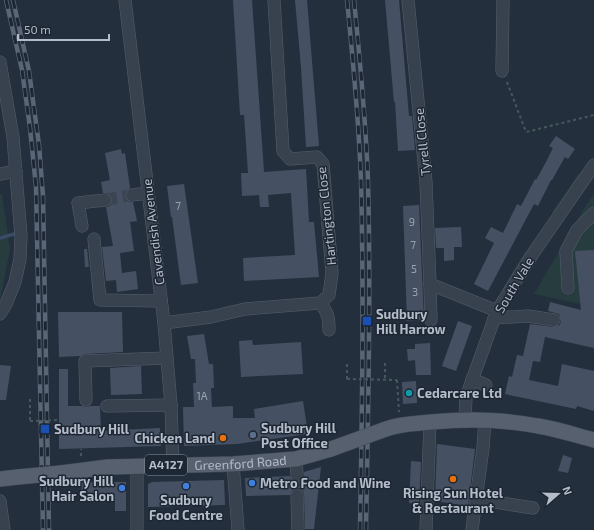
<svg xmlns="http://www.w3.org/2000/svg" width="594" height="530" font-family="'Exo 2',sans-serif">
<rect width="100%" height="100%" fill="#242f3e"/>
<g fill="#263c3f">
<path d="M 579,173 L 581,175 L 555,213 L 552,212 Z"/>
<path d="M 0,194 L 2,194 L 10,250 L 0,300 Z"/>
<path d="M 594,194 L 594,307 L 534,294 L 585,207 Z"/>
<path d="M 525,251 L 528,253 L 506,287 L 503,288 Z"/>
</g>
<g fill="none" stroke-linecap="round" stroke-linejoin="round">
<path stroke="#394c67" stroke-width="3.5" d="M 0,238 L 14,234"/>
</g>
<g fill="#455162">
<path d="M 233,0 L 252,0 L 264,172 L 306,169 L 309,222 L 314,222 L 319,277 L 244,281 L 243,258 L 295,255 L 291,193 L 268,195 L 269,207 L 260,207 L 259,195 L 242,196 L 241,173 L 248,173 L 244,115 L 240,115 Z"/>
<path d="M 295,0 L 307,0 L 319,146 L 306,147 L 301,67 Z"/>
<path d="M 385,0 L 399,0 L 409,116 L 412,116 L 415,150 L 398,151 L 395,102 L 394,102 Z"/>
<path d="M 556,136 L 575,149 L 568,159 L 565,157 L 552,180 L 551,180 L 538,206 L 534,204 L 488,291 L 474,284 L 494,243 L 485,238 L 491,227 L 503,233 L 517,204 L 521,206 L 535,179 L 536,180 L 545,164 L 553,148 L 549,146 Z"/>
<path d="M 121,149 L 122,154 L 125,153 L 130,188 L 125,192 L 125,196 L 129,202 L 133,202 L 137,221 L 130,222 L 134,251 L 120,253 L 122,273 L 136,271 L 138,289 L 117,292 L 116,280 L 106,281 L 102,247 L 113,246 L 106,207 L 110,206 L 112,200 L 108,193 L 103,193 L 101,182 L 110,180 L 105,153 Z"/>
<path d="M 184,184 L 198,283 L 181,285 L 172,217 L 171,217 L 167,186 Z"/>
<path d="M 419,205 L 424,320 L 407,321 L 403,206 Z"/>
<path d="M 461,227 L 462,247 L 454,247 L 454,260 L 444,261 L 444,248 L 436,248 L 435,228 Z"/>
<path d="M 84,249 L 87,249 L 89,267 L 85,267 Z"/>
<path d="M 594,250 L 594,348 L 545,337 L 540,362 L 533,361 L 529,380 L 558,386 L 562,364 L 594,371 L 594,411 L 577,406 L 576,409 L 505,394 L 509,376 L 512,377 L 517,355 L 523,356 L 530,324 L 553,327 L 560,325 L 561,321 L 559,314 L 548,311 L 550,302 L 581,310 L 575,251 Z"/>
<path d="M 58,312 L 122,312 L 123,352 L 85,354 L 80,356 L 59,357 Z"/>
<path d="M 458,321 L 472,326 L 456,371 L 442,366 Z"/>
<path d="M 204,334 L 209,364 L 213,364 L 214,388 L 211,388 L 212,407 L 233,406 L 233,418 L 255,418 L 254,409 L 303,401 L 308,434 L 237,444 L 184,446 L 183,407 L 194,407 L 193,383 L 196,383 L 195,359 L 191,359 L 187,336 Z"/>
<path d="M 252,340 L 253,345 L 301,342 L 303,374 L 241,377 L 239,341 Z"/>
<path d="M 430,343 L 431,375 L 416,375 L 415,360 L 408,361 L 407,349 L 415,349 L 415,344 Z"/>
<path d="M 0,365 L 11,366 L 6,400 L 0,400 Z"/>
<path d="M 141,366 L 142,394 L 111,395 L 110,368 Z"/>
<path d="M 59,369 L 68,369 L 68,406 L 82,406 L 86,407 L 91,406 L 100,406 L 101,431 L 160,428 L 161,446 L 59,449 Z"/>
<path d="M 416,381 L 417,403 L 403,404 L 402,382 Z"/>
<path d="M 437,444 L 475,449 L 468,506 L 435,501 Z"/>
<path d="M 563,455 L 572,458 L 568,473 L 558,471 Z"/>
<path d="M 411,461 L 421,462 L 419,504 L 409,503 Z"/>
<path d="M 321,467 L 314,529 L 305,529 L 304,495 L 303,491 L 300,488 L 293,488 L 290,495 L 246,496 L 245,478 L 290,476 L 293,482 L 298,482 L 304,479 L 304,472 Z"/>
<path d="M 224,480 L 225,505 L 148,507 L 148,484 L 152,482 Z"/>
<path d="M 81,482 L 126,482 L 126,511 L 115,511 L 115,501 L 82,501 Z"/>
</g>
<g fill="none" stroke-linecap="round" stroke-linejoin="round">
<g stroke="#3a4453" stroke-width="12" stroke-dasharray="12 6" stroke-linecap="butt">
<path d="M 105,200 L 132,195"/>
<path d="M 297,475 L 297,495"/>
</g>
<g stroke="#565f6c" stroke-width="13">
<g id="minor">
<path d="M 125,0 L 164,323 L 171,405 L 173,465"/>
<path d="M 408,0 L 426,182 L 430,284 L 497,311"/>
<path d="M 0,62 L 13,137 L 21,236 L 20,259 L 15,282 L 6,304 L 0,314"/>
<path d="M 502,71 L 503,0"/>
<path d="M 0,174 L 16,171"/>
<path d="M 132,195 L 148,193"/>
<path d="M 82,226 L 78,203 L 105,200"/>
<path d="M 94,239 L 100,300 L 161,301"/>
<path d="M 430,284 L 431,320"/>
<path d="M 568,288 L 566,251 L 577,230 L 594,213"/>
<path d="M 320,303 C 328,312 329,318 329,330"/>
<path d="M 494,318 L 528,316 L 554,320"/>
<path d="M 164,323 L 211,317 L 245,309 L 320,303 L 329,295 L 332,273 L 323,164 L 317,157 L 290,159 L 283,151 L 274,0"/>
<path d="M 472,379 L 486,385"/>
<path d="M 86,400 L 85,361 L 167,358"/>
<path d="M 107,406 L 171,405"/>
<path d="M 465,420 L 466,397 L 497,311 L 534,252 L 594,165"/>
<path d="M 485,420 L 483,448 L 476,499 L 533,508"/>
<path d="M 296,459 L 297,475"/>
<path d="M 233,464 L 238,530"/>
<path d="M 297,495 L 298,530"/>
<path d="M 0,501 L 4,530"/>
<path d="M 137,530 L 137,466"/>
<path d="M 426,530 L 430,423"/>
<path d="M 472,530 L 476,499"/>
</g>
</g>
<g stroke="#414a57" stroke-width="16">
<g id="major">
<path d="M 386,429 C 403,423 414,424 431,422 C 466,419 503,419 538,426 C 557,429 575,435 594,440"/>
<path id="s1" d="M 61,473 L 108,467 L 233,464 L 296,459 L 331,449"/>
<path d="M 0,479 L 18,477"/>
</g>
</g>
<g stroke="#44595c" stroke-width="2" stroke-dasharray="3 3" stroke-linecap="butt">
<path d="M 507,82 L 526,132 L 594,115"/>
<path d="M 385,363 L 385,379"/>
<path d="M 347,379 L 347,363"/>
<path d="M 397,380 L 399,412"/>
<path d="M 30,399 L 30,421"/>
<path d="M 81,456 L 81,449"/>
</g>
<use href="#minor" stroke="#38414e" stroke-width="12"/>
<use href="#major" stroke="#56606e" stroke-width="15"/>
<g stroke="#5a6575" stroke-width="4.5">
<g id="rail">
<path d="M 6,0 L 22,70 L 30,128 L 36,187 L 43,530"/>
<path d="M 13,0 L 29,71 L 39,145 L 43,196 L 49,530"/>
<path d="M 347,0 C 353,60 359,121 361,181 C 364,298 362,414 360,530"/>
<path d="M 354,0 C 360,60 366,121 368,181 C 371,298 368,414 366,530"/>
</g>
</g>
<use href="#rail" stroke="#1d2633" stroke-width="3" stroke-dasharray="9" stroke-linecap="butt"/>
<g stroke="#414a57" stroke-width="16" stroke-linecap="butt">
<g id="major-bridge">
<path d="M 331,449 L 386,429"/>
<path d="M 18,477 L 61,473"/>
</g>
</g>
<g stroke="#44595c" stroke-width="2" stroke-dasharray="3 3" stroke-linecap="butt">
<path d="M 347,379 L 397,380"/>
<path d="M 30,421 L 59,420"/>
</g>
<use href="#major-bridge" stroke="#56606e" stroke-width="15"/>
</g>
<g fill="#1a4fb4" stroke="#1d2633" stroke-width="1.5">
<rect x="362" y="316" width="10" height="10" rx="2"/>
<rect x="40" y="424" width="10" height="10" rx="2"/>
</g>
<circle fill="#0f9aa8" stroke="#1d2633" stroke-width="1.5" cx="409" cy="393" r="4"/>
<circle fill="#5c6f8a" stroke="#1d2633" stroke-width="1.5" cx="253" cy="435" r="4"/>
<g fill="#e8710a" stroke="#1d2633" stroke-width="1.5">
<circle cx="223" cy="438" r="4"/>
<circle cx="453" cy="479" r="4"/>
</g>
<g fill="#3f7fe0" stroke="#1d2633" stroke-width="1.5">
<circle cx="252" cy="483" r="4"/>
<circle cx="186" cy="486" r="4"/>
<circle cx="122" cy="488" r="4"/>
</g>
<g text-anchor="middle" stroke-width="3" stroke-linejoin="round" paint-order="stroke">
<g font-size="11" fill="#98a1af">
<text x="178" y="210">7</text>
<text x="412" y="226">9</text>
<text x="413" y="249">7</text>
<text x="414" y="273">5</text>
<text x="415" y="296">3</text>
<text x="202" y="400">1A</text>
</g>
<rect fill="#1d2633" stroke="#878f9c" stroke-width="1" x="145" y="455" width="42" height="20" rx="3"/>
<g font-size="12" font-weight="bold" fill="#b4bcc9">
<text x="166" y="469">A4127</text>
</g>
<g font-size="13" fill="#b4bcc9" stroke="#1d2633">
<text transform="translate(422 142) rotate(-96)" y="5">Tyrell Close</text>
<text transform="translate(326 216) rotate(-96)" y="5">Hartington Close</text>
<text transform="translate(153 232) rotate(-97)" y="5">Cavendish Avenue</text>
<text transform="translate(514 285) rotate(-59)" y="5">South Vale</text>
<text dy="5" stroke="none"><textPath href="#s1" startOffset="180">Greenford Road</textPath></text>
</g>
<g font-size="13" font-weight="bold" fill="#b4bcc9" stroke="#1d2633" text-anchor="start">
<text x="376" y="319">Sudbury<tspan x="376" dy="15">Hill Harrow</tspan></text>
<text x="417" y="398">Cedarcare Ltd</text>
<text x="261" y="433">Sudbury Hill<tspan x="261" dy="15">Post Office</tspan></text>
<text x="54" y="434">Sudbury Hill</text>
<text x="215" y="443" text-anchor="end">Chicken Land</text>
<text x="114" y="486" text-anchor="end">Sudbury Hill<tspan x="114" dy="15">Hair Salon</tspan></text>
<text x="260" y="488">Metro Food and Wine</text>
<text x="453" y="498" text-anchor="middle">Rising Sun Hotel<tspan x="453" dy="15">&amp; Restaurant</tspan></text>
<text x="186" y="505" text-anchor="middle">Sudbury<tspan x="186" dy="15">Food Centre</tspan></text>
</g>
</g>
<g transform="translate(558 494) rotate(70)" stroke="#1d2633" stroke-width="3" paint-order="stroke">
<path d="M0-3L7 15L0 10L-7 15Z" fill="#b4bcc9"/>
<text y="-6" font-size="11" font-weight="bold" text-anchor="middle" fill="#b4bcc9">N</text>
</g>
<path d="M18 34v6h91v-6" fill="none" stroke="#b4bcc9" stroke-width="2"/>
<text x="24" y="34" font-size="12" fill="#b4bcc9" stroke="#1d2633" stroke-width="3" paint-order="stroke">50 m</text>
</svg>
